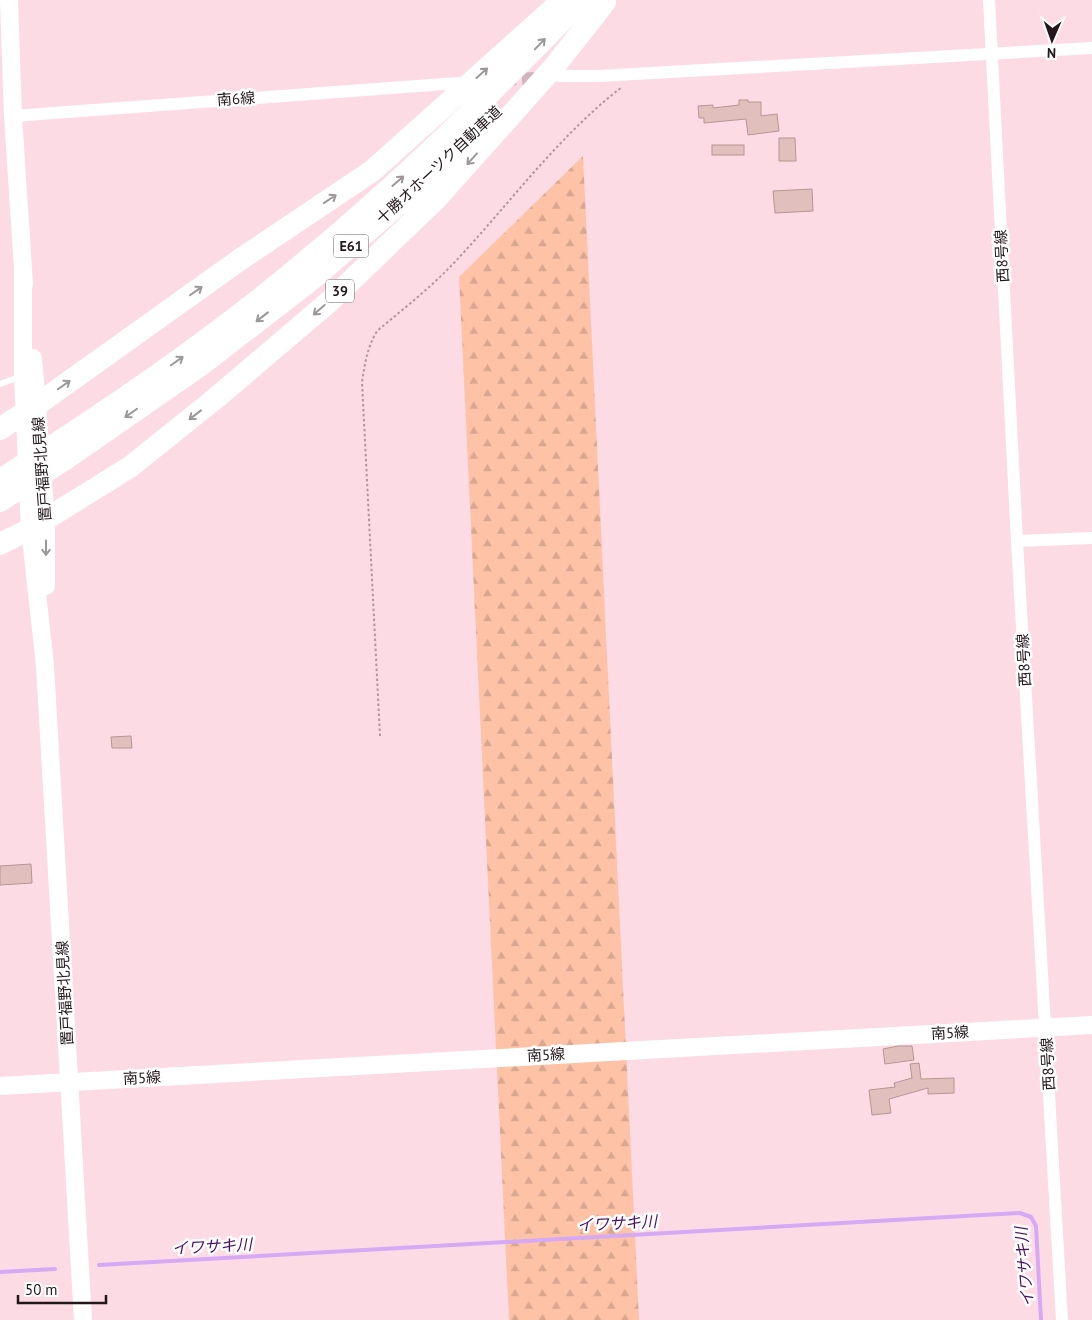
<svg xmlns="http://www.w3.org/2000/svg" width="1092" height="1320" font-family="'PT Sans','Noto Sans JP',sans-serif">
<defs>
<pattern id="forest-firs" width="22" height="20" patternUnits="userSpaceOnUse" patternTransform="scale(1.25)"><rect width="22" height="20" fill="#fec3a7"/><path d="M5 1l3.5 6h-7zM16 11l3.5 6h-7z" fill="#d9a78f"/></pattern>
</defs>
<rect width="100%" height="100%" fill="#fddbe5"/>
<path fill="url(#forest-firs)" d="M 583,156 L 639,1320 L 509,1320 L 459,277 Z"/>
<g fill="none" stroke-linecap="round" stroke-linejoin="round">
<g stroke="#d5a9f3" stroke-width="4">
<path d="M 99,1265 L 1020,1213 L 1031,1217 L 1036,1226 L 1041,1320"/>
<path d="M 0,1272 L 55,1269"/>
</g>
</g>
<g fill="#e1bfbd" stroke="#b69694">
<path d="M 739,100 L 748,100 L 748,102 L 761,102 L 761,116 L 777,114 L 779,131 L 748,135 L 746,119 L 704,123 L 704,118 L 699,118 L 698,106 L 713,105 L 713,108 L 739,105 Z"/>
<path d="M 779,138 L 795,138 L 796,161 L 779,161 Z"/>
<rect x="712" y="145" width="32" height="10"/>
<path d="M 812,189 L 813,211 L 775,213 L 773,191 Z"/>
<path d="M 131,736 L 132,748 L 112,748 L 111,737 Z"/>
<path d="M 31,864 L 32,883 L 0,885 L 0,866 Z"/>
<path d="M 898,1046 L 912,1046 L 914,1060 L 885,1064 L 883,1049 Z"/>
<path d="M 919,1063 L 921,1079 L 954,1078 L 954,1093 L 928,1094 L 928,1088 L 889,1099 L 891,1113 L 872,1115 L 869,1090 L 895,1087 L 894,1083 L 912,1078 L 910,1064 Z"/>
</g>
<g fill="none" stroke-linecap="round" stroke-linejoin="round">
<path stroke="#d1b4bd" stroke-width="12" stroke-dasharray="12 6" stroke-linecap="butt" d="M 504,80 L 547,77"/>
<path stroke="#af959d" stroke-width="2" stroke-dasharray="2.5 2.5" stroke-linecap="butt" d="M 380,736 L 362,382 C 365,363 367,348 377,331 C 402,310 429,289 452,265 C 508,206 557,137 622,87"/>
<path stroke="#fff" stroke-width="6" d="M 0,384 L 22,376"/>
<g stroke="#fff" stroke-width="12">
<path d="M 989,0 L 1017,541 L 1062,1320"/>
<path d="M 559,76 L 599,76 L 1092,48"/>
<path d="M 13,116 L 458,83"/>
<path d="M 1017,541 L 1092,538"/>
</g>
<g stroke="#fff" stroke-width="18">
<path d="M 9,0 L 13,116 L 24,284"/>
<path d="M 23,273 L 23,376 L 30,529 L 45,666 L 83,1320"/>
<path d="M 33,358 L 46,519 L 46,586"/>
<path d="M 0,1086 L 1092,1025"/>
</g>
<g stroke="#fff" stroke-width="22">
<path d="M 0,429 L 38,404 L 238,261 L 372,171 L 563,0"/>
<path d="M 0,480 C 106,412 210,342 306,261 C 404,180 494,91 582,0"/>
<path d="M 0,501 L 67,458 L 201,365 L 316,276 L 424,182 L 489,119"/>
<path d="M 0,544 L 30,529 L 130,467 L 216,398 L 330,301 L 437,198 L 554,67 L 605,2"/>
</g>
</g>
<defs><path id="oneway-shaft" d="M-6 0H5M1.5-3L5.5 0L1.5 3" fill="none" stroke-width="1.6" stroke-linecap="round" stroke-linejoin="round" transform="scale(1.25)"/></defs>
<g stroke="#9c9798">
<use href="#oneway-shaft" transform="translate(540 44) rotate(-46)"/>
<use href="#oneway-shaft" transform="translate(482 73) rotate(-42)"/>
<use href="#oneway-shaft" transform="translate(472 159) rotate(132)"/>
<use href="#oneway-shaft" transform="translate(398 181) rotate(-41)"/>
<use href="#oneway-shaft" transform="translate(330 199) rotate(-34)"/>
<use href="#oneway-shaft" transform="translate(196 291) rotate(-35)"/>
<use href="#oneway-shaft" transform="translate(319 310) rotate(139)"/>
<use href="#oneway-shaft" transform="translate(262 317) rotate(142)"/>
<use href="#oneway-shaft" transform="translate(177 361) rotate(-35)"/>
<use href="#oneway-shaft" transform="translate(64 385) rotate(-35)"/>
<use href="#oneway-shaft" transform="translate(131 413) rotate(145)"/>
<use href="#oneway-shaft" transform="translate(195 415) rotate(142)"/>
<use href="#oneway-shaft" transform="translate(46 548) rotate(90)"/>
</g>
<g text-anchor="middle" stroke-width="5" stroke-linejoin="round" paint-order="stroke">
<g fill="#fff" stroke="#655d5f" stroke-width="1">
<rect x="333.5" y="234.5" width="35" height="23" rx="4"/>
<rect x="326" y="279.5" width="28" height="23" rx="4"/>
</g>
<g font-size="14" font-weight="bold" fill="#23171b">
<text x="351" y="251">E61</text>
<text x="340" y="296">39</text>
</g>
<g font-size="15" fill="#23171b" stroke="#fff">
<text transform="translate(236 99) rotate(-4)" y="5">南6線</text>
<text transform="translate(439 165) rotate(-43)" y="5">十勝オホーツク自動車道</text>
<text transform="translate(1002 256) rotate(-93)" y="5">西8号線</text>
<text transform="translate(42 469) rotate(-94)" y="5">置戸福野北見線</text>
<text transform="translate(1024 660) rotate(-93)" y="5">西8号線</text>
<text transform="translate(65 993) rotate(-93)" y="5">置戸福野北見線</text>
<text transform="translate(950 1033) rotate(-3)" y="5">南5線</text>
<text transform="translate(546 1055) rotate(-3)" y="5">南5線</text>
<text transform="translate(1048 1064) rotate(-93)" y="5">西8号線</text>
<text transform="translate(142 1078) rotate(-3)" y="5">南5線</text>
</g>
<g font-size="16" font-style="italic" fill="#4a1067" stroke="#fff">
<text transform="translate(617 1223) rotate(-3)" y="6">イワサキ川</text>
<text transform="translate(212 1246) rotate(-3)" y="6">イワサキ川</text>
<text transform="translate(1024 1267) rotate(-95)" y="6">イワサキ川</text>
</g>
</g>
<g transform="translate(1052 40) rotate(182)" stroke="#ffffff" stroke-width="4" paint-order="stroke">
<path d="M0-4L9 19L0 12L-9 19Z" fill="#23171b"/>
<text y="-8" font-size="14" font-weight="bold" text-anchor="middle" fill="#23171b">N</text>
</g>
<path d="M18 1295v8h88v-8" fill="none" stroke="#23171b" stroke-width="2.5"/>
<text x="25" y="1295" font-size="15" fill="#23171b" stroke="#ffffff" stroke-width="4" paint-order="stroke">50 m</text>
</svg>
